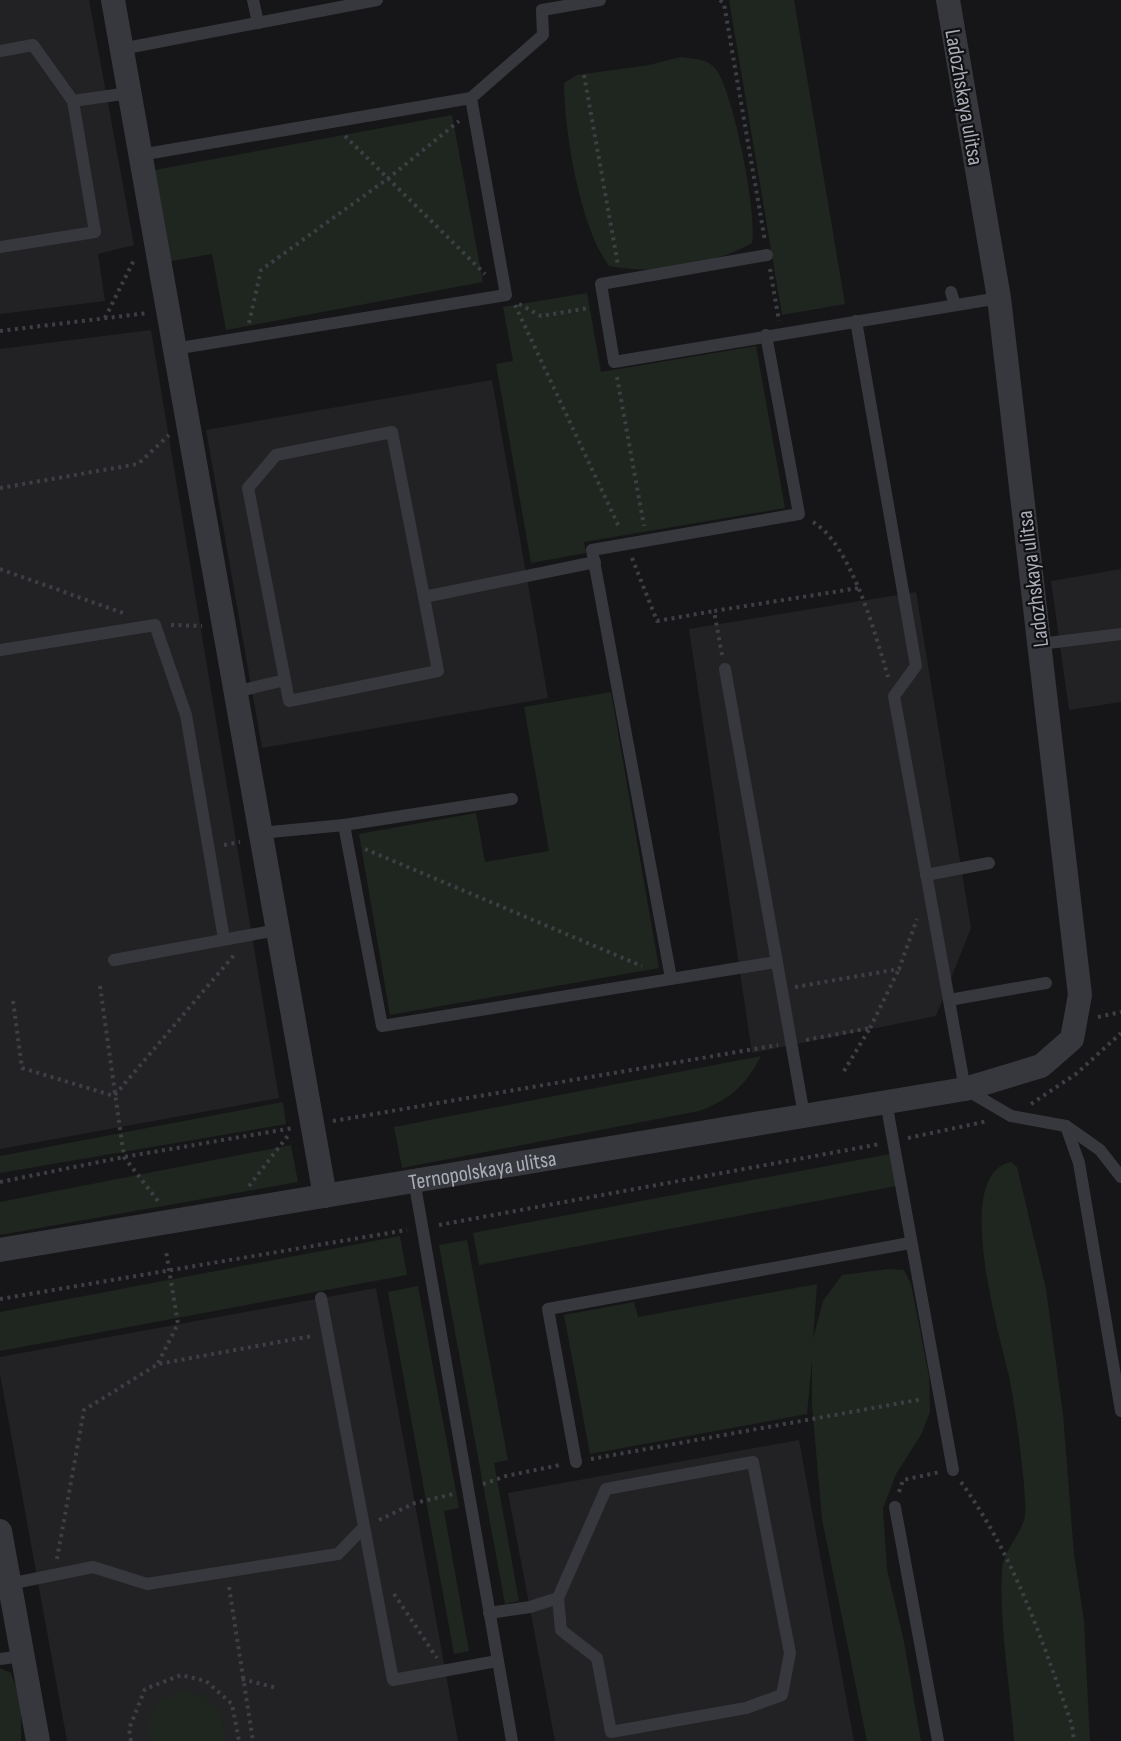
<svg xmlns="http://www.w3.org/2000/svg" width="1121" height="1741" font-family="'Sofia Sans Condensed',sans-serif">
<rect width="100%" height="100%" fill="#161618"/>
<g fill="#222225">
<path d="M 0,0 L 89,0 L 134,245 L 98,254 L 105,301 L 0,314 Z"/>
<path d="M 151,330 L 279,1098 L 0,1149 L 0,349 Z"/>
<path d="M 492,380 L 548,698 L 262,748 L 206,430 Z"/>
<path d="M 1121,569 L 1121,702 L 1069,710 L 1051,581 Z"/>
<path d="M 916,592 L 971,928 L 936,1016 L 752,1053 L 689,629 Z"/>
<path d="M 376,1288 L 458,1741 L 67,1741 L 0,1374 L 0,1357 Z"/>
<path d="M 799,1440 L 854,1741 L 555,1741 L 508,1493 Z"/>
</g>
<g fill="#1e261f">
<path d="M 729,0 L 794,0 L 845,304 L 782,315 Z"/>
<path d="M 681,57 C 693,59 706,58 715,68 C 733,89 758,216 752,243 C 710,266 655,275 609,266 C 580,228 564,130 564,83 L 577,75 L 649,65 Z"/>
<path d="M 452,115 L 483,282 L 226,330 L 212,254 L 166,262 L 149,171 Z"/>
<path d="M 587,293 L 601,372 L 756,346 L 785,508 L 584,542 L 586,553 L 531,563 L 496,364 L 513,361 L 503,307 Z"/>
<path d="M 611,692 L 659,968 L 390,1015 L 359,834 L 476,813 L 485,862 L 549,851 L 524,707 Z"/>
<path d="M 761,1056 C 745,1086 731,1099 699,1111 L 402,1168 L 394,1127 Z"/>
<path d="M 283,1102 L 286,1124 L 0,1173 L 0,1156 Z"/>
<path d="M 291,1145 L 298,1182 L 0,1235 L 0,1202 Z"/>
<path d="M 890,1154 L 896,1186 L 479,1265 L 473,1233 Z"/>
<path d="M 1011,1162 L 1017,1167 L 1046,1289 L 1063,1414 L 1074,1554 L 1084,1621 L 1090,1741 L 1014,1741 C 1010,1684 999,1626 1002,1569 C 1003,1552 1019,1537 1024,1520 C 1027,1510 1024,1494 1024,1484 C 1020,1447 1016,1412 1009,1376 C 1000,1336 951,1173 1011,1162 Z"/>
<path d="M 400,1236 L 407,1275 L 0,1351 L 0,1312 Z"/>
<path d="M 467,1240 L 508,1460 L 494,1463 L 519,1601 L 505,1604 L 439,1245 Z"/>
<path d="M 888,1269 L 904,1270 L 911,1284 L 929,1376 L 930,1412 L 921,1435 L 896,1474 L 883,1509 L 887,1569 L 904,1642 L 921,1741 L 867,1741 L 822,1519 L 812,1406 L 812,1360 L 807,1414 L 590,1454 L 564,1315 L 634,1302 L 638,1317 L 817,1284 L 813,1339 L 823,1301 L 842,1275 Z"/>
<path d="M 418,1286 L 459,1508 L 444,1511 L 469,1651 L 454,1654 L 388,1292 Z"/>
<path d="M 0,1668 L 11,1673 L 21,1701 L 21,1741 L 0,1741 Z"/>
<path d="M 181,1691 L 201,1695 L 220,1711 L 226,1741 L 149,1741 L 147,1730 L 156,1702 Z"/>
</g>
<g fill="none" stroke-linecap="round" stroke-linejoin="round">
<g stroke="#3d3f44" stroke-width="4" stroke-dasharray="3 4.5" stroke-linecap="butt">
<path d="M 720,0 L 724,4 L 765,241"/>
<path d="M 584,75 L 618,265"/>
<path d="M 345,136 L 485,274"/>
<path d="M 770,269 L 779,321"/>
<path d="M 519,304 L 541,316 L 589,308"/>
<path d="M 515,305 L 620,529"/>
<path d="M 105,318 L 135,258"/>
<path d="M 249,323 L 261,270 L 390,177 L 459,121"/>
<path d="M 0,331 L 148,313"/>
<path d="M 617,377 L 644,526"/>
<path d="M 0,488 L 138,464 L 169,435"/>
<path d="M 813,522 C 851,544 876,636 888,677"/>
<path d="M 632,558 L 657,621 L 714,611"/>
<path d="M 0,569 L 123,613"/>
<path d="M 171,625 L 202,626"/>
<path d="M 722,655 L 714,611 L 859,588"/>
<path d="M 224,845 L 240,842"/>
<path d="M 365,849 L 642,966"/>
<path d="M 100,986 L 124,1157 L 158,1201"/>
<path d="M 795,987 L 899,969 L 917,919"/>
<path d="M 13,1001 L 22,1068 L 114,1096 L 235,954"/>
<path d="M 1098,1017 L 1121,1012"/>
<path d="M 870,1028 L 899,969"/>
<path d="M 806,1040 L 870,1028 L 844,1071"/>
<path d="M 1031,1104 L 1076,1074 L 1121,1033"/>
<path d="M 333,1121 L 778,1045"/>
<path d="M 908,1138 L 988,1121"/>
<path d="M 0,1182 L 124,1157 L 293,1128"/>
<path d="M 249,1186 L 290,1133"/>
<path d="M 439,1225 L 880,1144"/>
<path d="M 0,1299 L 407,1230"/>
<path d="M 158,1363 L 178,1324 L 166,1251"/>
<path d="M 591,1459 L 923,1399"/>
<path d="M 961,1482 C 1016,1559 1041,1638 1072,1725 L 1074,1741"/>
<path d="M 483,1484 L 506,1476 L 560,1465"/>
<path d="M 899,1492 L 903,1480 L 940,1472"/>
<path d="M 379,1520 L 415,1503 L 453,1494"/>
<path d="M 57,1559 L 84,1410 L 158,1364 L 312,1336"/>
<path d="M 229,1587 L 253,1741"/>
<path d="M 394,1594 L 437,1658"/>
<path d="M 242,1679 L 277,1688"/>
<path d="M 131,1741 L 129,1729 L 145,1689 L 181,1675 L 206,1681 L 232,1704 L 239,1741"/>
</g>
<g stroke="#37383d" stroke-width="12">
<path d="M 253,0 L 258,23"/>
<path d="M 121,49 L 377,0"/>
<path d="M 0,51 L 33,45 L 73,101 L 95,232 L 0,247"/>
<path d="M 73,101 L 129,93"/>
<path d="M 140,155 L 471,98 L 543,35 L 542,10 L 600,0"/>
<path d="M 767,255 L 601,284 L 614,362 L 999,298"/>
<path d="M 951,292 L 955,305"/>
<path d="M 856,321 L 916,666 L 894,696 L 965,1089 L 1011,1116 L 1066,1126 L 1100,1150 L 1121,1177"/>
<path d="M 174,349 L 506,295 L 471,98"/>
<path d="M 1040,644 L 1121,634"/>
<path d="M 0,650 L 155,625 L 186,715 L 224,939"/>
<path d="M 725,669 L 804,1115"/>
<path d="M 285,680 L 248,488 L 276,455 L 392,432 L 424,597"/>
<path d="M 235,692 L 285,680 L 289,701 L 438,671 L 424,597 L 595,562"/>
<path d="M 344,825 L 382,1026 L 776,962"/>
<path d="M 260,833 L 344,825 L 512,799"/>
<path d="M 926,875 L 989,863"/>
<path d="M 114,960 L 277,930"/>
<path d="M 671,978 L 592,550 L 799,514 L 766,335"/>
<path d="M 949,1000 L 1046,983"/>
<path d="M 886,1102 L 953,1470"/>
<path d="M 1066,1126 L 1079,1163 L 1121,1411"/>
<path d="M 414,1180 L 512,1741"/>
<path d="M 321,1298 L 393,1680 L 497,1661"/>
<path d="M 576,1462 L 548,1309 L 910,1243"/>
<path d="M 895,1507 L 938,1741"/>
<path d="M 9,1584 L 93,1567 L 147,1584 L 338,1554 L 364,1527"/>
<path d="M 489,1613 L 530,1607 L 558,1598 L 606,1489 L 753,1462 L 790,1653 L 782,1695 L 746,1708 L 611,1732 L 597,1658 L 561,1630 L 558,1598"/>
<path d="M 0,1659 L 22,1656"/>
</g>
<g stroke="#37383d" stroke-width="24">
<path d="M 113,0 L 325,1196"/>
<path id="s1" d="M 0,1250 L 965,1089 L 1041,1066 L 1072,1039 L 1080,995 L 999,298 L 948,0"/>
<path d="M 0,1531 L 38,1741"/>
</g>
</g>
<g text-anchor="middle" stroke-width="4.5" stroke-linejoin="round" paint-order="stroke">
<g font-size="22" fill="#a8adb8" stroke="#111113">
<text transform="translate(965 97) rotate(80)" y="8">Ladozhskaya ulitsa</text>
<text transform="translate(1032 579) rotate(-97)" y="8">Ladozhskaya ulitsa</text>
<text dy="8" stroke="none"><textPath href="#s1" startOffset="489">Ternopolskaya ulitsa</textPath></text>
</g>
</g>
</svg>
